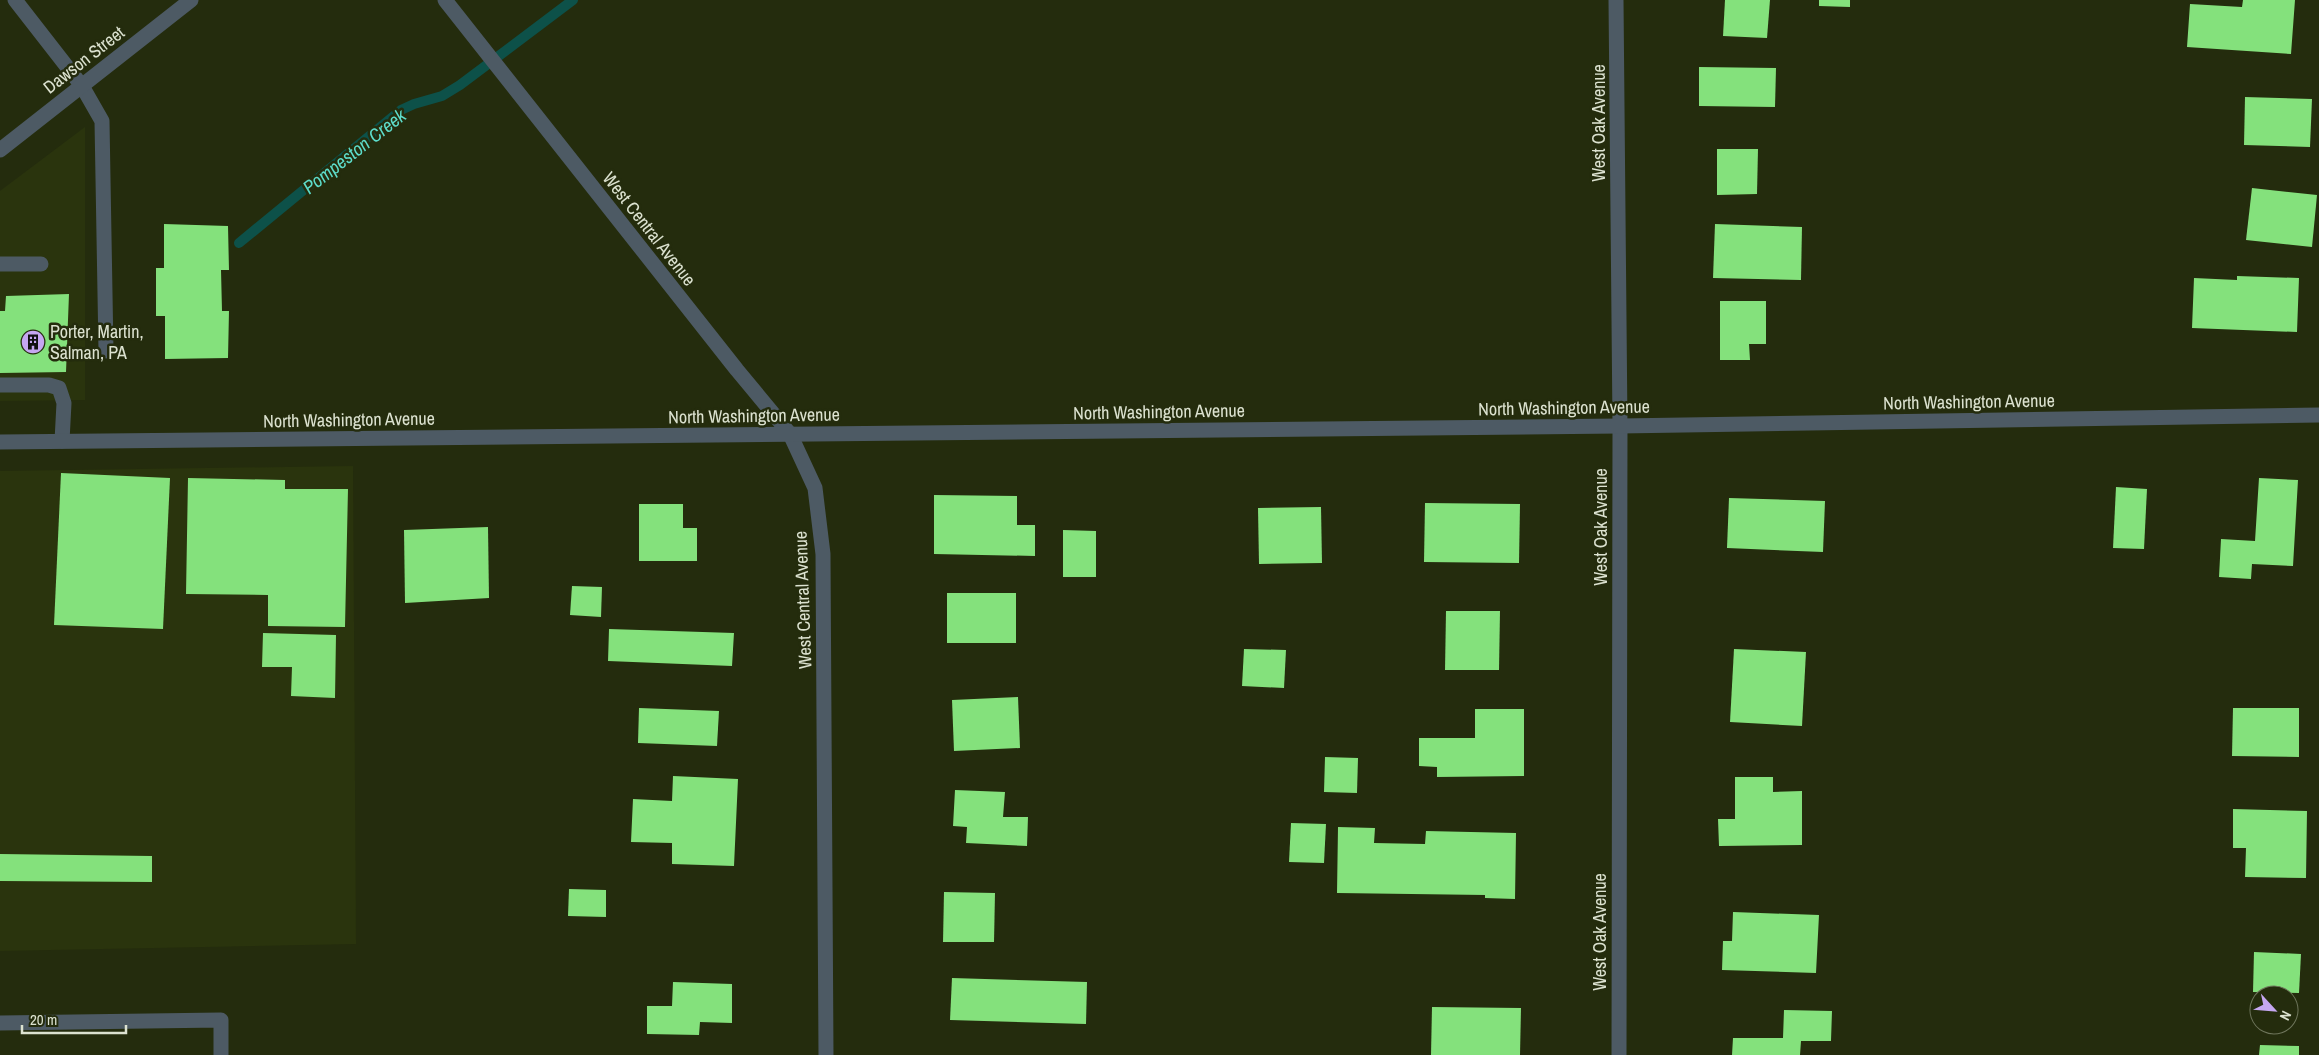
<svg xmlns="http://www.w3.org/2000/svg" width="2319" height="1055" font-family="'Archivo Narrow',sans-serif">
<rect width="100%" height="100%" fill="#242c0d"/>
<g fill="#2a340d">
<path d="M 85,127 L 85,400 L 0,401 L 0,191 Z"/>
<path d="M 353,466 L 356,944 L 0,951 L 0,471 Z"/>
</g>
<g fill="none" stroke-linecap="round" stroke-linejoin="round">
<path stroke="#0d5149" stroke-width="10" d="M 239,243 L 401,110 L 414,104 L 442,96 L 460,85 L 573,0"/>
</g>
<g fill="#84e17c">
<path d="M 1725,0 L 1770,0 L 1767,38 L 1723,36 Z"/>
<path d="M 1819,0 L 1850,0 L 1850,7 L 1819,6 Z"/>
<path d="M 2243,0 L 2295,0 L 2291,54 L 2187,47 L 2190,4 L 2242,7 Z"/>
<path d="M 1699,67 L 1776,68 L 1775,107 L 1699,106 Z"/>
<path d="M 2245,97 L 2312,99 L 2310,147 L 2244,145 Z"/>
<path d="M 1717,149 L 1758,149 L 1757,194 L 1717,195 Z"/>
<path d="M 2252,188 L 2317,195 L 2312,247 L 2246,240 Z"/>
<path d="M 164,224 L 228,226 L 229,270 L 221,270 L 222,311 L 229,311 L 228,358 L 165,359 L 165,316 L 156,316 L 156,268 L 164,268 Z"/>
<path d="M 1715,224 L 1802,227 L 1801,280 L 1713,278 Z"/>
<path d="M 2237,276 L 2299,278 L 2297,332 L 2192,328 L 2194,278 L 2237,280 Z"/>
<path d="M 69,294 L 66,372 L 0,373 L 0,311 L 5,311 L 6,296 Z"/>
<path d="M 1720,301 L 1766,301 L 1766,344 L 1749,344 L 1750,360 L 1720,360 Z"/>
<path d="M 61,473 L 170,478 L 163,629 L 54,625 Z"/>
<path d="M 188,478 L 285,480 L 285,489 L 348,489 L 345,627 L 268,626 L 268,595 L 186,594 Z"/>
<path d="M 2259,478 L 2298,480 L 2293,566 L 2252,564 L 2251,579 L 2219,577 L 2221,539 L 2255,541 Z"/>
<path d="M 2116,487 L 2147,489 L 2144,549 L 2113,548 Z"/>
<path d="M 934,495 L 1017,496 L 1017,525 L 1035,525 L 1035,556 L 934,554 Z"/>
<path d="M 1729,498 L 1825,501 L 1823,552 L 1727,548 Z"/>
<path d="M 1425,503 L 1520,504 L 1519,563 L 1424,562 Z"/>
<path d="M 639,504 L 683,504 L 683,528 L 697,528 L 697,561 L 639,561 Z"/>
<path d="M 1321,507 L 1322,563 L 1259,564 L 1258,508 Z"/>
<path d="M 488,527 L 489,598 L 405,603 L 404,530 Z"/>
<path d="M 1063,530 L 1096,531 L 1096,577 L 1063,577 Z"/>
<path d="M 572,586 L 602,587 L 601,617 L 570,615 Z"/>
<rect x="947" y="593" width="69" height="50"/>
<path d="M 1446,611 L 1500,611 L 1499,670 L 1445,670 Z"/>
<path d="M 609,629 L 734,633 L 732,666 L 608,661 Z"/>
<path d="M 263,633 L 336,635 L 335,698 L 291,696 L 292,667 L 262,667 Z"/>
<path d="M 1244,649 L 1286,650 L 1284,688 L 1242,686 Z"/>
<path d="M 1734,649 L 1806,652 L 1802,726 L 1730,722 Z"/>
<path d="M 1018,697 L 1020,748 L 954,751 L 952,700 Z"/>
<path d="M 639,708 L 719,711 L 717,746 L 638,743 Z"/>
<path d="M 2233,708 L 2299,708 L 2299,757 L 2232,756 Z"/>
<path d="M 1475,709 L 1524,709 L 1524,776 L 1437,777 L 1437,767 L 1419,766 L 1419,738 L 1475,738 Z"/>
<path d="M 1325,757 L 1358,758 L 1357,793 L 1324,792 Z"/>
<path d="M 673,776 L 738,779 L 734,866 L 672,864 L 672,843 L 631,842 L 633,799 L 672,801 Z"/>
<path d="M 1735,777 L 1773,777 L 1773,792 L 1802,791 L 1802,845 L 1719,846 L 1718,819 L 1735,819 Z"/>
<path d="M 955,790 L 1005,792 L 1003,817 L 1028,817 L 1027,846 L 966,843 L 967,827 L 953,826 Z"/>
<path d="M 2233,809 L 2307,811 L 2306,878 L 2245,877 L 2246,848 L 2233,848 Z"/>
<path d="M 1291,823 L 1326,824 L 1324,863 L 1289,862 Z"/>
<path d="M 1338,827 L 1375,828 L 1374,843 L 1425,844 L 1426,831 L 1516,833 L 1515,899 L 1485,898 L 1485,895 L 1337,893 Z"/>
<path d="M 0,854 L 152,856 L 152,882 L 0,881 Z"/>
<path d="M 569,889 L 606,890 L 606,917 L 568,916 Z"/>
<path d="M 944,892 L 995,893 L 994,942 L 943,942 Z"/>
<path d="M 1733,912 L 1819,915 L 1816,973 L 1722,970 L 1723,941 L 1732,941 Z"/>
<path d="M 2254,952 L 2301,954 L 2299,993 L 2253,992 Z"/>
<path d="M 952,978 L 1087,982 L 1086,1024 L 950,1020 Z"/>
<path d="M 673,982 L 732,984 L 732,1023 L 700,1022 L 699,1035 L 647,1034 L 647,1006 L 672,1006 Z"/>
<path d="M 1432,1007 L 1521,1008 L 1520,1055 L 1431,1055 Z"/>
<path d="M 1784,1010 L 1832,1011 L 1831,1041 L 1801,1041 L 1800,1055 L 1732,1055 L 1733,1038 L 1783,1038 Z"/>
<path d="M 2260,1045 L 2299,1046 L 2299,1055 L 2259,1055 Z"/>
</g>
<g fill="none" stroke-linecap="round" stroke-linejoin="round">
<g stroke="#4d5a64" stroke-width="15">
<path d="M 15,0 L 82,86 L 102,121 L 106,351"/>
<path d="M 445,0 L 737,370 L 790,434 L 815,488 L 823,554 L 826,1055"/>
<path d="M 1616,0 L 1620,426 L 1619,1055"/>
<path d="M 0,150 L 191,0"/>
<path d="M 0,264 L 41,264"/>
<path d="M 0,385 L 49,385 L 59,388 L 64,403 L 62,441"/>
<path d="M 0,442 L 1620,426 L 2319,415"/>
<path d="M 0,1023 L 221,1020 L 221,1055"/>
</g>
</g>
<defs>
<g id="building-disc" transform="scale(1.25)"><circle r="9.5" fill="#c5a7f1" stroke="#242c0d"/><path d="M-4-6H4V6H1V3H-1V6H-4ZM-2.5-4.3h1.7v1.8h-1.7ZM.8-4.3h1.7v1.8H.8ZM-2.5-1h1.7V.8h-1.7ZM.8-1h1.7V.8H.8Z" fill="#111"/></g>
</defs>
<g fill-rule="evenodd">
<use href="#building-disc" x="33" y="342"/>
</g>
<g text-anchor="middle" stroke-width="5" stroke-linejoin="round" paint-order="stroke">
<g font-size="18" fill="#dce2d0" stroke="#242c0d">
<text transform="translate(84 60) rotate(-38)" y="6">Dawson Street</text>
<text transform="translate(1599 123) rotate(-90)" y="6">West Oak Avenue</text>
<text transform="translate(649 229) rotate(52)" y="6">West Central Avenue</text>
<text transform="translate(1969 402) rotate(-1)" y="6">North Washington Avenue</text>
<text transform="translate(1564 408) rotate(-1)" y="6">North Washington Avenue</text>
<text transform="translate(1159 412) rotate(-1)" y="6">North Washington Avenue</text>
<text transform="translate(754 416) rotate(-1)" y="6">North Washington Avenue</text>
<text transform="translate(349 420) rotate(-1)" y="6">North Washington Avenue</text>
<text transform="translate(1601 527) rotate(-90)" y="6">West Oak Avenue</text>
<text transform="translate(803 600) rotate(-92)" y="6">West Central Avenue</text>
<text transform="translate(1600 932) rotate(-90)" y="6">West Oak Avenue</text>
</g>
<g font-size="18" fill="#dce2d0" stroke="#242c0d" text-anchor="start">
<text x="50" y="338">Porter, Martin,<tspan x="50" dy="21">Salman, PA</tspan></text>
</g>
<g font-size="19" font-style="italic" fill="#5ddcca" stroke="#242c0d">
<text transform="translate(354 151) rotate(-38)" y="7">Pompeston Creek</text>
</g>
</g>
<g transform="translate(2274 1010) rotate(116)"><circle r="24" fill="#242c0d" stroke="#6e755b"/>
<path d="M0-4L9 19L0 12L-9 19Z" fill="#c5a7f1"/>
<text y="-8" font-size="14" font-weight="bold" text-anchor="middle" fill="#dce2d0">N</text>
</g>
<path d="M22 1025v8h104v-8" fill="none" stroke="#dce2d0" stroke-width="2.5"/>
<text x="30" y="1025" font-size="15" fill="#dce2d0" stroke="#242c0d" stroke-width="4" paint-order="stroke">20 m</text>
</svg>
